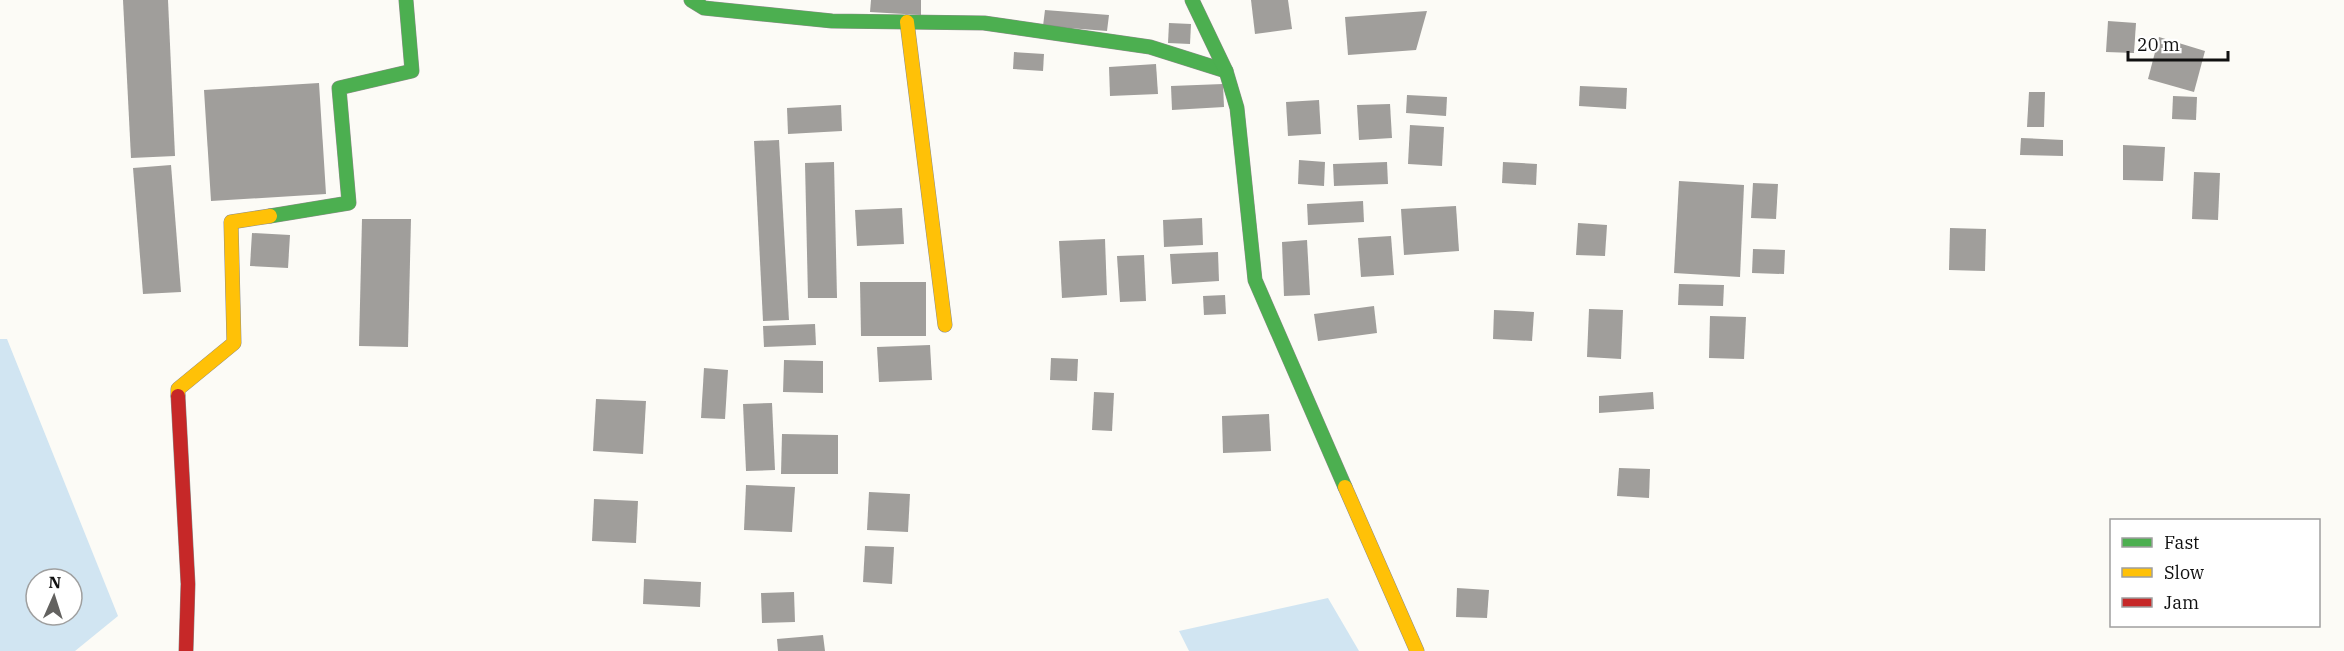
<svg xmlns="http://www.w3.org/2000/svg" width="2344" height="651" font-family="'IBM Plex Serif',serif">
<rect width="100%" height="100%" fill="#fcfbf6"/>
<g fill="#d1e5f2" fill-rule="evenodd">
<path d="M 0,339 L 7,339 L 118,616 L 75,651 L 0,651 ZM 36,579 L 72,579 L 72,615 L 36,615 Z"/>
<path d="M 1328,598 L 1359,651 L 1189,651 L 1179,631 Z"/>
</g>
<g fill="#a09e9b">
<path d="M 123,0 L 168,0 L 175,156 L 131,158 Z"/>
<path d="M 871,0 L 921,0 L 921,15 L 870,12 Z"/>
<path d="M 1251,0 L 1288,0 L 1292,29 L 1255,34 Z"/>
<path d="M 1045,10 L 1109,15 L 1107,31 L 1043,26 Z"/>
<path d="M 1427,11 L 1416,50 L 1348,55 L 1345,17 Z"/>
<path d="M 2108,21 L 2136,23 L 2134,53 L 2106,52 Z"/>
<path d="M 1169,23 L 1191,24 L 1190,44 L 1168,43 Z"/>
<path d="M 2159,37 L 2205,51 L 2194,92 L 2148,79 Z"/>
<path d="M 1014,52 L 1044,54 L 1043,71 L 1013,69 Z"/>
<path d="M 1156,64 L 1158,94 L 1110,96 L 1109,67 Z"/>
<path d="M 319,83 L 326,194 L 211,201 L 204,90 Z"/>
<path d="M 1223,84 L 1224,107 L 1172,110 L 1171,86 Z"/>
<path d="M 1580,86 L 1627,88 L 1626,109 L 1579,106 Z"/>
<path d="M 2029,92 L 2045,92 L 2044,127 L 2027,127 Z"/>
<path d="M 1407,95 L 1447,97 L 1446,116 L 1406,113 Z"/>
<path d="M 2173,96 L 2197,97 L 2196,120 L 2172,119 Z"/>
<path d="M 1319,100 L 1321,134 L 1288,136 L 1286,102 Z"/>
<path d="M 1390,104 L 1392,138 L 1359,140 L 1357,105 Z"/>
<path d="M 841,105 L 842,131 L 788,134 L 787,108 Z"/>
<path d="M 1410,125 L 1444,127 L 1442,166 L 1408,164 Z"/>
<path d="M 2021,138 L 2063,140 L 2063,156 L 2020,155 Z"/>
<path d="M 779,140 L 789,320 L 763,321 L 754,141 Z"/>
<path d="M 2123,145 L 2165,147 L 2163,181 L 2123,180 Z"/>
<path d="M 1299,160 L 1325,162 L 1324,186 L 1298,184 Z"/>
<path d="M 834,162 L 837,298 L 808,298 L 805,163 Z"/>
<path d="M 1387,162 L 1388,184 L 1334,186 L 1333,164 Z"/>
<path d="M 1503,162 L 1537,164 L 1536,185 L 1502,183 Z"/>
<path d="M 171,165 L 181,292 L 143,294 L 133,168 Z"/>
<path d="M 2194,172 L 2220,173 L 2218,220 L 2192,219 Z"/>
<path d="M 1679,181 L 1744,185 L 1740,277 L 1674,273 Z"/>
<path d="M 1753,183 L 1778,184 L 1776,219 L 1751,218 Z"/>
<path d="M 1363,201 L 1364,222 L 1308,225 L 1307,204 Z"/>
<path d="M 1456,206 L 1459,251 L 1404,255 L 1401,209 Z"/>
<path d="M 902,208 L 904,244 L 857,246 L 855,210 Z"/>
<path d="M 1202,218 L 1203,245 L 1164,247 L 1163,220 Z"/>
<path d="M 362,219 L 411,219 L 408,347 L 359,346 Z"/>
<path d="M 1578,223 L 1607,225 L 1605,256 L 1576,255 Z"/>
<path d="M 1950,228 L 1986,229 L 1985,271 L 1949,270 Z"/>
<path d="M 252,233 L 290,235 L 288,268 L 250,266 Z"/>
<path d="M 1391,236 L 1394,275 L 1361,277 L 1358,238 Z"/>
<path d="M 1105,239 L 1107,295 L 1062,298 L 1059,241 Z"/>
<path d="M 1307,240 L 1310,295 L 1284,296 L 1282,242 Z"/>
<path d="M 1753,249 L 1785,250 L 1784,274 L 1752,273 Z"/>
<path d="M 1218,252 L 1219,281 L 1172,284 L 1170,254 Z"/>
<path d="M 1144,255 L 1146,301 L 1120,302 L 1117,256 Z"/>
<path d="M 860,282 L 926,282 L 926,336 L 861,336 Z"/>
<path d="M 1679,284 L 1724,285 L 1723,306 L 1678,305 Z"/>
<path d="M 1225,295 L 1226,314 L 1204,315 L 1203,296 Z"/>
<path d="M 1374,306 L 1377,333 L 1318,341 L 1314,314 Z"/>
<path d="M 1589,309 L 1623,310 L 1621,359 L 1587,357 Z"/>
<path d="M 1494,310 L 1534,312 L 1532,341 L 1493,339 Z"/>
<path d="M 1710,316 L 1746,317 L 1744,359 L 1709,358 Z"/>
<path d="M 815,324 L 816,345 L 764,347 L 763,326 Z"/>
<path d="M 930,345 L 932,380 L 879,382 L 877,347 Z"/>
<path d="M 1051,358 L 1078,359 L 1077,381 L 1050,380 Z"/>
<path d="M 784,360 L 823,361 L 823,393 L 783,392 Z"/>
<path d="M 704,368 L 728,370 L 725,419 L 701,418 Z"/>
<path d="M 1094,392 L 1114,393 L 1112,431 L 1092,430 Z"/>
<path d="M 1653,392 L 1654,409 L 1599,413 L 1599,396 Z"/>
<path d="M 596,399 L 646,401 L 643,454 L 593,451 Z"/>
<path d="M 772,403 L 775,470 L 746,471 L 743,404 Z"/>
<path d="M 1269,414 L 1271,451 L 1223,453 L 1222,416 Z"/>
<path d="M 782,434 L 838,435 L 838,474 L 781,474 Z"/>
<path d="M 1619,468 L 1650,469 L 1649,498 L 1617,496 Z"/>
<path d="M 746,485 L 795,487 L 792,532 L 744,530 Z"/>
<path d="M 869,492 L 910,494 L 908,532 L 867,530 Z"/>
<path d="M 594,499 L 638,501 L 636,543 L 592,541 Z"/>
<path d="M 865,546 L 894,547 L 892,584 L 863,582 Z"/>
<path d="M 644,579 L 701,582 L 700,607 L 643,604 Z"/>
<path d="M 1457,588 L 1489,590 L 1487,618 L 1456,617 Z"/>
<path d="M 794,592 L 795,622 L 762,623 L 761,593 Z"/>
<path d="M 823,635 L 825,651 L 778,651 L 777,639 Z"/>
</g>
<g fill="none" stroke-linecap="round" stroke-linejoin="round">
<g stroke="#8d8c8a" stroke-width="15">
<g id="fast">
<path d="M 691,0 L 704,8 L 832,21 L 984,23 L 1150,47 L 1226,71"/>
<path d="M 1192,0 L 1226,71 L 1237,108 L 1255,280 L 1345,487"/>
<path d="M 270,216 L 349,203 L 339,88 L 412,71 L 406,0"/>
</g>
</g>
<g stroke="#8d8c8a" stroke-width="15">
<g id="slow">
<path d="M 907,22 L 945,325"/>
<path d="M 178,396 L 178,389 L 234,343 L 231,222 L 270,216"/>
<path d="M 1345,487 L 1417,651"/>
</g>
</g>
<g stroke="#8d8c8a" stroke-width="15">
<path id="jam" d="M 178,396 L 188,584 L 186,651"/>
</g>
<use href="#fast" stroke="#4caf50" stroke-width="14"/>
<use href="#slow" stroke="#ffc107" stroke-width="14"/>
<use href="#jam" stroke="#c62828" stroke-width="14"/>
</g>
<rect x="2110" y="519" width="210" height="108" fill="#ffffff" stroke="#9f9f9f" stroke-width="1.5"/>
<rect x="2122" y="538" width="30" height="9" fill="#4caf50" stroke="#9f9f9f" stroke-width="1.5"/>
<text x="2164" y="549" font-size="18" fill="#101010">Fast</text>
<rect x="2122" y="568" width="30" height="9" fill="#ffc107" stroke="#9f9f9f" stroke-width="1.5"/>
<text x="2164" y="579" font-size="18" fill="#101010">Slow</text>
<rect x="2122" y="598" width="30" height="9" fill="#c62828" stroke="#9f9f9f" stroke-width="1.5"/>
<text x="2164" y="609" font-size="18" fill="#101010">Jam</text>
<g transform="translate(54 597) rotate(3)"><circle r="28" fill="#ffffff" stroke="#9f9f9f" stroke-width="1.5"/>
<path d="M0-4.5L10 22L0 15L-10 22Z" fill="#636260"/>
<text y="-9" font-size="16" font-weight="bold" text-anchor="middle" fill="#101010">N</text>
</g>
<path d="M2128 51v9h100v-9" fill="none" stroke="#101010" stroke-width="3"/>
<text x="2137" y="51" font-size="18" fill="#101010" stroke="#ffffff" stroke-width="4.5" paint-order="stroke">20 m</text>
</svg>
